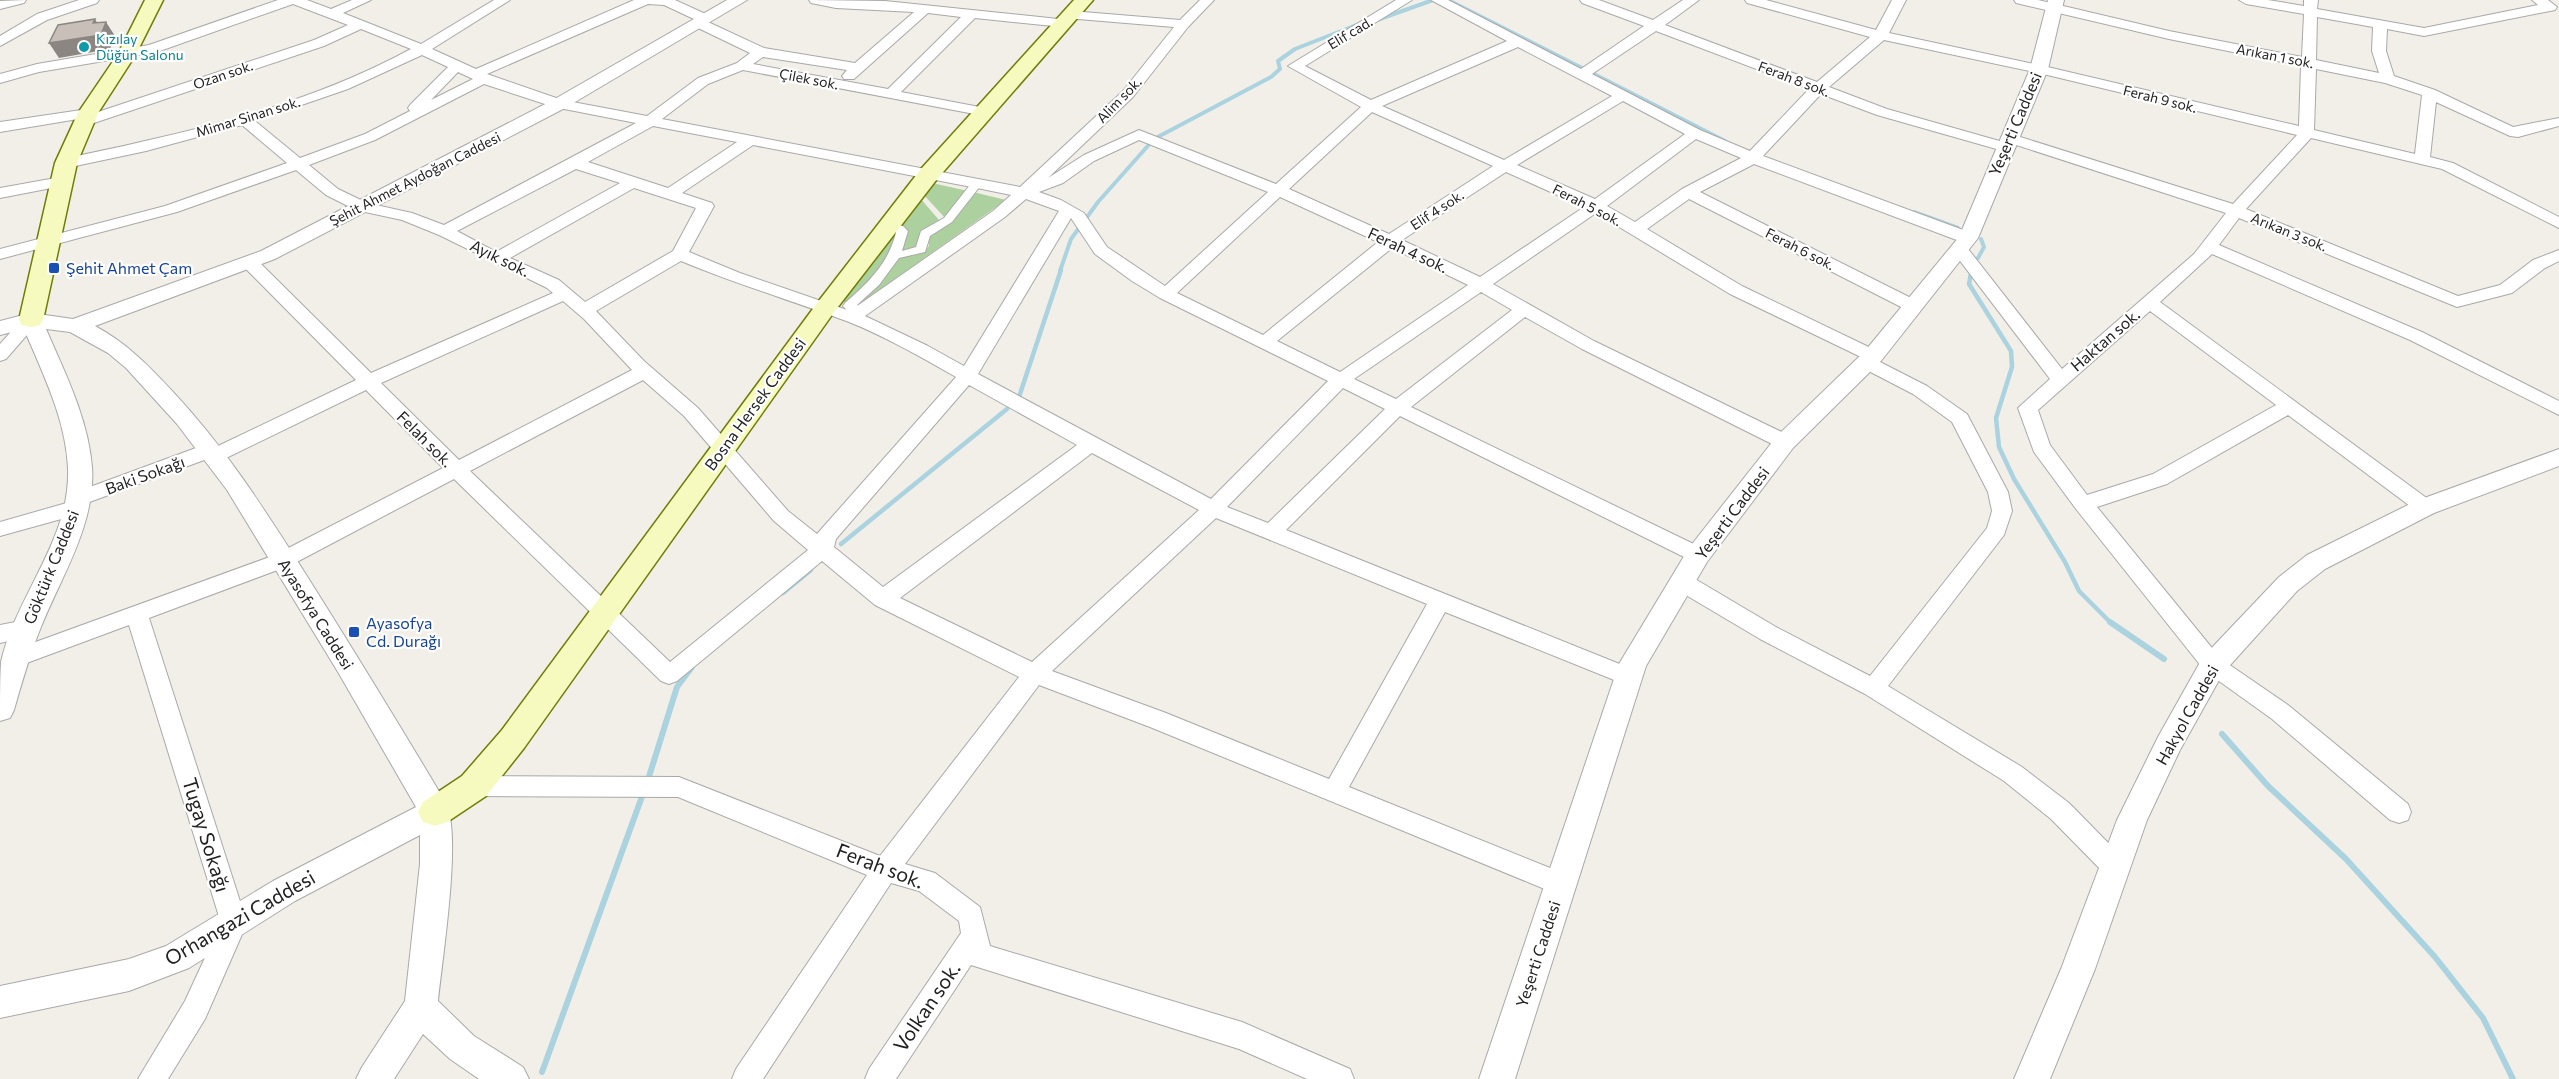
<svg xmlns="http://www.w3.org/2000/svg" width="2559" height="1079" font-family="Commissioner,sans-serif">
<rect width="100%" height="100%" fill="#f2efe9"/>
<g fill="#add19e">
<path d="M 932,183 L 968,191 L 946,219 L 923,194 Z"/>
<path d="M 973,192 L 1006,200 L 858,305 L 854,304 L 900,257 C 911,256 922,256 929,246 L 928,235 Z"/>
<path d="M 920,198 L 939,220 L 925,229 L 918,248 L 901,252 L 905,230 L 902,222 Z"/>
<path d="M 895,232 L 899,233 L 893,254 L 850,303 L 843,302 Z"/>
</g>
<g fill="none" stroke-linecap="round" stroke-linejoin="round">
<g stroke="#aad3df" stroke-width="4">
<path d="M 1448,0 L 1584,69"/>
<path d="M 1377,20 L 1433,0"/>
<path d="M 1592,73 L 1725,141"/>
<path d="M 1914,212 L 1958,228"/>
<path d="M 1978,258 L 1984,247 L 1981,239"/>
<path d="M 1060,271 L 1071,239 L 1098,202 L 1154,139 L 1271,77 L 1280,69 L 1278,61 L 1295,49 L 1359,24"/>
</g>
<g stroke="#aad3df" stroke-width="4.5">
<path d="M 1971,273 L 1969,284 L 2011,351 L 2012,367 L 1996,418 L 1999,447 L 2014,479 L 2065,562 L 2079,591 L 2111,623"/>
<path d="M 1020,394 L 1061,270"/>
<path d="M 841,544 L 1007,409"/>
<path d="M 783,593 L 811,570"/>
</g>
<g stroke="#aad3df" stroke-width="6">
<path d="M 2110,622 L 2164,659"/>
<path d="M 2222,734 L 2268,786 L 2346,859 L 2435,957 L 2483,1018 L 2513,1079"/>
<path d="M 647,783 L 677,687 L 692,667"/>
<path d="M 542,1072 L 644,791"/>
</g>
<g stroke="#a9a9a9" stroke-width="2">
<path id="pedestrian" d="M 977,180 L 981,181 L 981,185 L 952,222 L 930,236 L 925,252 L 899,258 L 879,285 L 857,305 L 865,312 L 863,315 C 856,317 847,312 843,306 L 845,303 C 868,283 889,263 896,232 L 886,227 L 886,223 L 903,226 L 908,231 L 902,251 L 916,247 L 921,231 L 944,218 L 973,181 Z"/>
</g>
<g stroke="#a9a9a9" stroke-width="2">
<g id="minor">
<path d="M 26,0 L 24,3 L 0,9 L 0,1 Z"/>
<path d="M 79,0 L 99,0 L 97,3 L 47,20 L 0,46 L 0,36 L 37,14 Z"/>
<path d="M 278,0 L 307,0 L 331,9 L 352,0 L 371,0 L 343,13 L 421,44 L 494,0 L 510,0 L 432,49 L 476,69 L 634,0 L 675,0 L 710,16 L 712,19 L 708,22 L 764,48 L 855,63 L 914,12 L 836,8 L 811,3 L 809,0 L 885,1 L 1068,20 L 1070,23 L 1063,27 L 975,18 L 901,92 L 990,109 L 992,112 L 990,115 L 985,116 L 743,70 L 708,84 L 662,119 L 1020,187 L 1123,91 L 1174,27 L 1066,18 L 1064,15 L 1066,12 L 1071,11 L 1180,20 L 1200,0 L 1214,0 L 1188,27 L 1133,97 L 1048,178 L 1084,155 L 1139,130 L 1276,184 L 1361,107 L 1288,66 L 1396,0 L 1412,0 L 1305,66 L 1371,100 L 1507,41 L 1431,0 L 1448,0 L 1581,69 L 1644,26 L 1582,3 L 1580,0 L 1599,0 L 1653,20 L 1683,0 L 1699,0 L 1665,25 L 1817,82 L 1870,37 L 1747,3 L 1745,0 L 1766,0 L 1876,30 L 1892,0 L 1906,0 L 1889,33 L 2039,65 L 2299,126 L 2301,66 L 2169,39 L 2016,3 L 2014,0 L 2038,0 L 2169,31 L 2302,57 L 2304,14 L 2246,4 L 2239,0 L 2268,0 L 2304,6 L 2304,0 L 2318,0 L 2317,9 L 2424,28 L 2538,5 L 2532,0 L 2548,0 L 2557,7 L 2555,10 L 2424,36 L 2387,29 L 2386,51 L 2394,76 L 2435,90 L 2513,127 L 2559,118 L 2559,126 L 2518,137 L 2510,136 L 2436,102 L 2430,157 L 2453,163 L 2559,217 L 2559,228 L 2442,169 L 2311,138 L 2246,209 L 2458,296 L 2500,285 L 2533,260 L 2559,250 L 2559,261 L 2545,268 L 2512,293 L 2457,307 L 2239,218 L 2219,245 L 2422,332 L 2559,401 L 2559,415 L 2410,340 L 2212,254 L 2160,302 L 2432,502 L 2435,507 L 2432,512 L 2425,514 L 2418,512 L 2288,415 L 2167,484 L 2097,507 L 2221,659 L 2288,705 L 2408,804 L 2411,812 L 2408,820 L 2399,823 L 2390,820 L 2272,719 L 2205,671 L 2076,509 L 2034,452 L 2018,408 L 2050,379 L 1951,249 L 1953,245 L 1965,245 L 2062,369 L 2194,254 L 2226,213 L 2004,141 L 2001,138 L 2004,135 L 2014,135 L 2233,204 L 2297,135 L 2039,73 L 1884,40 L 1829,87 L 1887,109 L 2010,144 L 2013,147 L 2010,150 L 2000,150 L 1877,115 L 1821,94 L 1763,156 L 1974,234 L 1976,238 L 1974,242 L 1962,242 L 1754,164 L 1700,192 L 1919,302 L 1922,306 L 1919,310 L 1907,310 L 1689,199 L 1647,229 L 1742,286 L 1879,352 L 1882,356 L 1878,361 L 1927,386 L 1967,414 L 2008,492 L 2012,511 L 2004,535 L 1888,686 L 2022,767 L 2069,803 L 2123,858 L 2127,866 L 2123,874 L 2114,877 L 2105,874 L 2051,819 L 2004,781 L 1865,694 L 1760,639 L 1674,588 L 1671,582 L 1674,576 L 1682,574 L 1690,576 L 1776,627 L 1870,676 L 1987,528 L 1992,511 L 1988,492 L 1952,422 L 1913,394 L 1859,366 L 1857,362 L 1861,357 L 1730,294 L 1596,213 L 1493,284 L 1594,341 L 1792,437 L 1795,442 L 1792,447 L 1785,449 L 1778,447 L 1582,349 L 1525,317 L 1411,407 L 1706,550 L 1709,555 L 1706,560 L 1698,563 L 1690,560 L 1400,416 L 1286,530 L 1637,671 L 1640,677 L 1637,683 L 1629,686 L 1445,612 L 1349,787 L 1570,876 L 1574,884 L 1570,892 L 1561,896 L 1552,892 L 1150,727 L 1039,685 L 905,864 L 935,873 L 980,907 L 990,946 L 1242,1022 L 1350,1069 L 1354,1079 L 1307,1079 L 1239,1049 L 971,965 L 896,1079 L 865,1079 L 869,1069 L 961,933 L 959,921 L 919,891 L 891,883 L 763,1079 L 732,1079 L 736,1069 L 867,875 L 678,797 L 474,796 L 465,793 L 462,786 L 465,779 L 474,776 L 679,777 L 880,856 L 1019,677 L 875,605 L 822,561 L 677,681 L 669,684 L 661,681 L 454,479 L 291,565 L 149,618 L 247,923 L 205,1019 L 168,1079 L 138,1079 L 185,1001 L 221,923 L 129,625 L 16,667 L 8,664 L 5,658 L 8,652 L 275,555 L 443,468 L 366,390 L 222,460 L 215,462 L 207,459 L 84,504 L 86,508 L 83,513 L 0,536 L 0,522 L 70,502 L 68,499 L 71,494 L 204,445 L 211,443 L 218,446 L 356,380 L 244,267 L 242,263 L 244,259 L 256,259 L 371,373 L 553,293 L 547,288 L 439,235 L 402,220 L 356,210 L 326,195 L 296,170 L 177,212 L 0,259 L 0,249 L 165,206 L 287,163 L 242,125 L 146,151 L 66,168 L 61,166 L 58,163 L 61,160 C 88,153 117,148 145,141 C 236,121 328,94 411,49 L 361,29 L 324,46 L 88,125 L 78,125 L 76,122 L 78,119 L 0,132 L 0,122 L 88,109 L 95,113 L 314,40 L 348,25 L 293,4 L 157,52 L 39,72 L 0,83 L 0,74 L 37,64 L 149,45 ZM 648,4 L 664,5 L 696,20 L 692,23 L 694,26 L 750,53 L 737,63 L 698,78 L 647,116 L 562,100 L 487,74 ZM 928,13 L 961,17 L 888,89 L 753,64 L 763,57 L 847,70 L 842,76 L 844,79 L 854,79 ZM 2317,17 L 2373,27 L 2372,51 L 2379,73 L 2316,60 ZM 1656,31 L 1809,89 L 1750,151 L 1700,130 L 1592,74 ZM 1518,47 L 1612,96 L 1504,160 L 1382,106 ZM 422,55 L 448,67 L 410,105 L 408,108 L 410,111 L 365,134 L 300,158 L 255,121 L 348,89 ZM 2316,69 L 2385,83 L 2422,95 L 2415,154 L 2314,130 ZM 458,72 L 473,79 L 431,100 ZM 484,84 L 554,107 L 636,123 L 444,225 L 412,213 L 367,203 L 338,189 L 309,165 L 375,140 ZM 1623,101 L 1685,134 L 1595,199 L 1517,165 ZM 1372,112 L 1493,166 L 1389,234 L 1289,189 ZM 653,126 L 737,142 L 668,188 L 588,162 ZM 1696,139 L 1741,158 L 1682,189 L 1635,222 L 1607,206 ZM 1139,140 L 1268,192 L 1165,286 L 1107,247 L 1084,213 L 1061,200 L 1039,192 L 1063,183 L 1094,161 ZM 753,145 L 977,188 L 1011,195 L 993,211 L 850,311 L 740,273 L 689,252 L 714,206 L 712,203 L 682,193 ZM 576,169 L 620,183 L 496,252 L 457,231 ZM 1506,172 L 1584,207 L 1480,277 L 1402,240 ZM 634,188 L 696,208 L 673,251 L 585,302 L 559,280 L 510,258 ZM 1280,197 L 1378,242 L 1263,335 L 1177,293 ZM 1026,199 L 1059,211 L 964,366 L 928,346 L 865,316 L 1005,217 ZM 1071,218 L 1095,254 L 1132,281 L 1160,298 L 1328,381 L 1211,499 L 978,374 ZM 1392,248 L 1468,285 L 1340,372 L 1277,341 ZM 681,261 C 736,284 793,301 849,322 C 886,337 921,357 956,377 L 817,534 L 788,511 L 698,408 L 644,361 L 596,311 ZM 1481,292 L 1512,310 L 1396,399 L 1354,379 ZM 563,301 L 584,319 L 632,370 L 459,460 L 381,383 ZM 2150,311 L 2276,405 L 2153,474 L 2087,495 L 2050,445 L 2038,410 ZM 643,380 L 684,416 L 774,521 L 808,550 L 670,662 L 470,471 ZM 969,385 L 1077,445 L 883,587 L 834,547 L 836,539 ZM 1343,388 L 1385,409 L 1268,523 L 1227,507 ZM 1092,453 L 1199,510 L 1032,662 L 900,598 ZM 1216,518 L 1427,604 L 1329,779 L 1166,713 L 1052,671 Z"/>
<path d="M 61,177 L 69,182 L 67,185 L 0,198 L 0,188 Z"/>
<path d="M 31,315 L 37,316 L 40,320 L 6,359 L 0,361 L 0,344 L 25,316 Z"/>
<path d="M 26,620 L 34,623 L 37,629 L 34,635 L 0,643 L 0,625 Z"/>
</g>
</g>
<g stroke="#a9a9a9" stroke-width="2">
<g id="tertiary">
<path d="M 727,0 L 747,0 L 565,108 L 275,259 L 95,326 C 127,343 150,367 174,393 C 227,450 264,509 305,573 C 353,649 400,726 446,803 C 462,836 442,959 438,1001 L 474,1036 L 523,1067 L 529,1079 L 479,1079 L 450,1059 L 423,1034 L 394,1079 L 356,1079 L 362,1067 L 405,1001 L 420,864 L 420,835 L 295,901 L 189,968 L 129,991 L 0,1018 L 0,986 L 129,959 L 166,946 L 273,881 L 416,807 L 338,672 L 227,490 L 177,424 L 126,368 L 108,353 L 70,332 L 46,329 C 65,373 88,418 92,467 C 96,524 61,577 41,627 C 30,654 22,682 14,710 L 10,718 L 0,721 C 0,703 0,680 1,662 C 16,595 71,539 68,468 C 66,419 42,372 24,329 L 0,335 L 0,321 L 31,313 L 73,319 L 261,251 L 553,100 Z"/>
<path d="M 2048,0 L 2064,0 L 2048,69 L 1978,238 L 1881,361 L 1793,448 L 1707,562 L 1646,666 L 1515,1079 L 1479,1079 L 1619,664 L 1689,548 L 1777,436 L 1865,351 L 1959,237 L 2030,69 Z"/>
<path d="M 2559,449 L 2559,466 L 2434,513 L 2325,569 L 2297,591 L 2223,673 L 2180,750 L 2147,820 L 2095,969 L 2050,1079 L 2014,1079 L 2061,969 L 2117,820 L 2158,737 L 2203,657 L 2279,577 L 2307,555 L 2416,501 Z"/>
</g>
</g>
<g stroke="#707d05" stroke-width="3">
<g id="secondary">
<path d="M 145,0 L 163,0 L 136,54 L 98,113 L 77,163 L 43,320 L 40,325 L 31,327 L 22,325 L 19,320 L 55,163 L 78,113 L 118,54 Z"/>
<path d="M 1074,0 L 1093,0 L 937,179 L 834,312 L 524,748 L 486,796 L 447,822 L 435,826 L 423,822 L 418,812 L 423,802 L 462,776 L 502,730 L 818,302 L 921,169 Z"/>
</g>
</g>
<use href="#pedestrian" fill="#fff" fill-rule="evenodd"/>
<use href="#minor" fill="#fff" fill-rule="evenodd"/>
<use href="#tertiary" fill="#fff" fill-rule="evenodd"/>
<use href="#secondary" fill="#f7fabf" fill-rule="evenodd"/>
</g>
<path fill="#8b8681" d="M 95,19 L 102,31 L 106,22 L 115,36 L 110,49 L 59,58 L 49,43 Z"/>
<path fill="#c7bfb8" stroke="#8b8681" stroke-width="1.5" d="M 95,19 L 93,23 L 106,22 L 101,35 L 49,43 L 58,25 Z"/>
<circle fill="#0f9aa8" stroke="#fff" stroke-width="2" cx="84" cy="47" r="6"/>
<g fill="#1a4fb4" stroke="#fff" stroke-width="2">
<rect x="48" y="262" width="12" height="12" rx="3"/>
<rect x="348" y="626" width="12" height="12" rx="3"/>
</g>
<g text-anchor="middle" stroke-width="4.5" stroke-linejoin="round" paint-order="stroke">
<g font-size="14" fill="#222" stroke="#fff">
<text transform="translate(1350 33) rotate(-31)" y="5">Elif cad.</text>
<text transform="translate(2275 56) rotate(11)" y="5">Arıkan 1 sok.</text>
<text transform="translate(223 75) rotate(-19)" y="5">Ozan sok.</text>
<text transform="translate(809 79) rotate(11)" y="5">Çilek sok.</text>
<text transform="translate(1794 79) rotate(21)" y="5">Ferah 8 sok.</text>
<text transform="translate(2160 99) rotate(14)" y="5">Ferah 9 sok.</text>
<text transform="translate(1119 100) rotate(-46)" y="5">Alim sok.</text>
<text transform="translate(248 117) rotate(-17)" y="5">Mimar Sinan sok.</text>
<text transform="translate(415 179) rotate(-27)" y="5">Şehit Ahmet Aydoğan Caddesi</text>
<text transform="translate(1587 205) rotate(27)" y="5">Ferah 5 sok.</text>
<text transform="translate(1437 210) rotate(-33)" y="5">Elif 4 sok.</text>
<text transform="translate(2289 232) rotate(22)" y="5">Arıkan 3 sok.</text>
<text transform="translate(1800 249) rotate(27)" y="5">Ferah 6 sok.</text>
</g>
<g font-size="14" fill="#0d838f" stroke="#fff" text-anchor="start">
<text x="96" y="44">Kızılay<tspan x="96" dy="16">Düğün Salonu</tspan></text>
</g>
<g font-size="16" fill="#222" stroke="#fff">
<text transform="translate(2015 124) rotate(-67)" y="6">Yeşerti Caddesi</text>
<text transform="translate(1408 250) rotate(25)" y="6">Ferah 4 sok.</text>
<text transform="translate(500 258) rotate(26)" y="6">Ayık sok.</text>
<text transform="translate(2105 340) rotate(-41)" y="6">Haktan sok.</text>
<text transform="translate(755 404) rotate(-54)" y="6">Bosna Hersek Caddesi</text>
<text transform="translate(425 439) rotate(45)" y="6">Felah sok.</text>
<text transform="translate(145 475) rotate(-20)" y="6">Baki Sokağı</text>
<text transform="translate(1732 513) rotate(-53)" y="6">Yeşerti Caddesi</text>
<text transform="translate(51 567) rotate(-68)" y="6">Göktürk Caddesi</text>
<text transform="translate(316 614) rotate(58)" y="6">Ayasofya Caddesi</text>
<text transform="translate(2187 715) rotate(-61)" y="6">Hakyol Caddesi</text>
<text transform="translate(1538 954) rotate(-72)" y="6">Yeşerti Caddesi</text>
</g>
<g font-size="16" fill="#164399" stroke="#fff" text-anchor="start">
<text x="66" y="274">Şehit Ahmet Çam</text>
<text x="366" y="629">Ayasofya<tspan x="366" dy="18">Cd. Durağı</tspan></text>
</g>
<g font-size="20" fill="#222" stroke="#fff">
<text transform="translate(206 835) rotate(73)" y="7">Tugay Sokağı</text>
<text transform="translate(880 866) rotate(21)" y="7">Ferah sok.</text>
<text transform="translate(240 918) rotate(-30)" y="7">Orhangazi Caddesi</text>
<text transform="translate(927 1007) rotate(-56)" y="7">Volkan sok.</text>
</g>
</g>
</svg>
